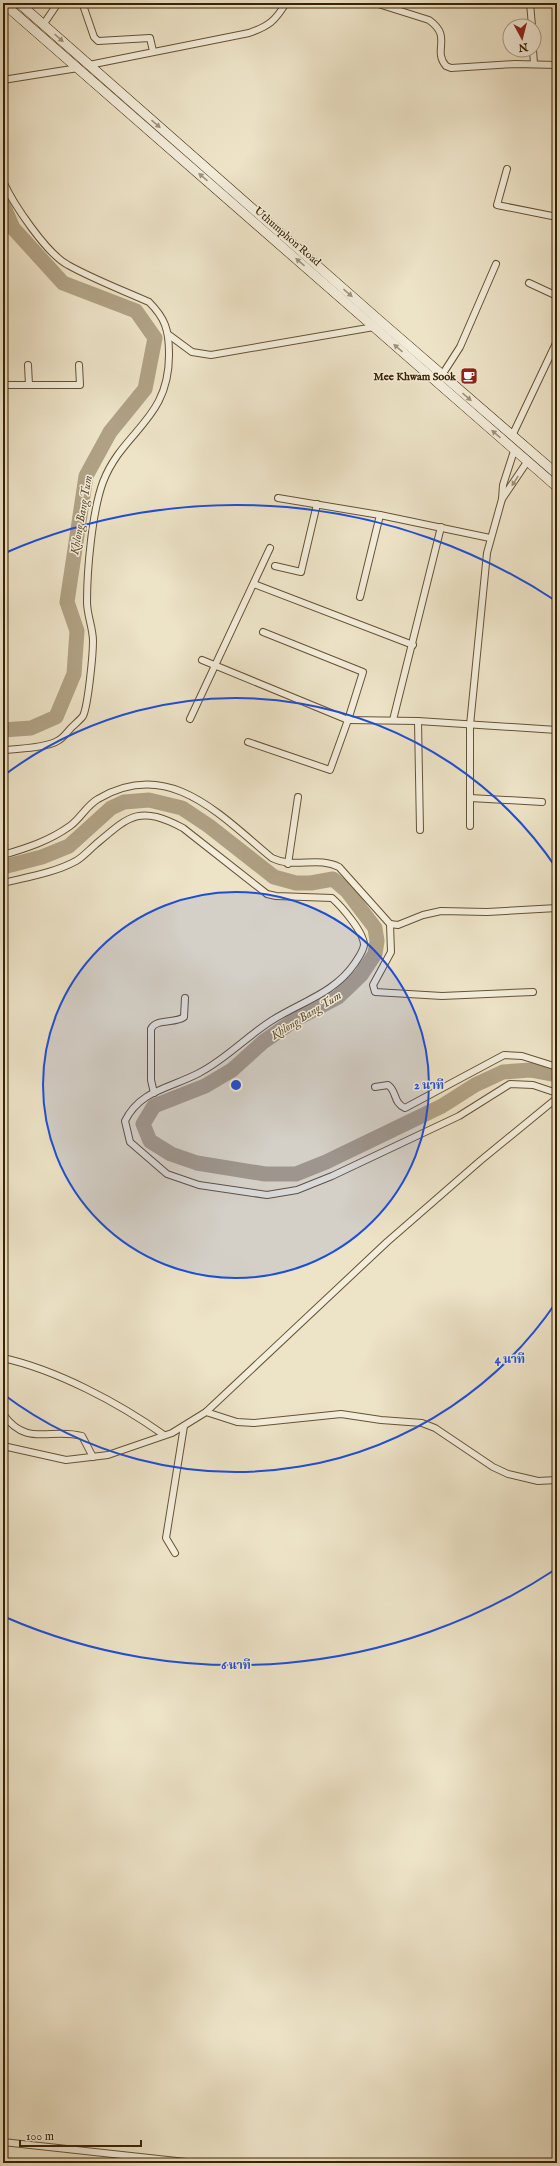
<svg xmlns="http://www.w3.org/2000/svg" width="560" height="2166" font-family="'IM FELL English','Noto Serif Thai',serif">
<rect width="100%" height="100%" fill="#ede3c7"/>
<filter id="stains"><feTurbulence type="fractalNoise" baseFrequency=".005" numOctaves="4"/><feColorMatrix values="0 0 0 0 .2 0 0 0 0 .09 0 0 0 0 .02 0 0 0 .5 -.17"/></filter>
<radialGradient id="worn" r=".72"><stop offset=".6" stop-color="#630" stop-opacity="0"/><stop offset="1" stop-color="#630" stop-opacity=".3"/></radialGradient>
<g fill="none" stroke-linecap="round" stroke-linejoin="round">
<g stroke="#b0a184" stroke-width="15">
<path d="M 3,205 L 13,228 L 63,283 L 136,311 L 155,338 L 145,389 L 110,432 L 86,476 L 67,602 L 77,631 L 74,674 L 56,717 L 31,728 L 3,730"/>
<path d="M 3,867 L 42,857 L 69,846 L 111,808 L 124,802 L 149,800 L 182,808 L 209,826 L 274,877 L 296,883 L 311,883 L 333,879 L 347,891 L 375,928 L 377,941 L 375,954 L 361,975 L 338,997 L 296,1019 L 263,1042 L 232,1070 L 205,1086 L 154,1106 L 143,1124 L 150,1141 L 171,1154 L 197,1163 L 265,1174 L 296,1174 L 326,1162 L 442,1106 L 475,1085 L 503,1072 L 530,1070 L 557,1075"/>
</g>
<g stroke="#675232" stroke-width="8">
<g id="street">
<path d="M 80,3 L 83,5 L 94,37 L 98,41 L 150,38 L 153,51"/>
<path d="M 375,3 L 429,20 C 453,37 432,50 446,66 L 451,68 L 515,64 L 557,65"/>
<path d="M 530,3 L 532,26"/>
<path d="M 43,25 L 58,3"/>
<path d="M 533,50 L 534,64"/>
<path d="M 89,65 L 249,33 C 269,26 275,21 286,3"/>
<path d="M 3,80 L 78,68"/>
<path d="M 507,169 L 497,205 L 557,217"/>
<path d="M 3,181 C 13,204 47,254 68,265 C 93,279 122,290 149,302 C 165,318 169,330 169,353 C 170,420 123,430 103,482 C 92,512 87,570 87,602 C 87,615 93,628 93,641 C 93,655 88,706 83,716 C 80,720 75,724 72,727 C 68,731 64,737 59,740 C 48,748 17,749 3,750"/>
<path d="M 529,283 L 557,296"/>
<path d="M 169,335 L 192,352 L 211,355 L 374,327"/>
<path d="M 28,365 L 29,385"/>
<path d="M 442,375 L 460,347 L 496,264"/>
<path d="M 3,385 L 80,385 L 79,365"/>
<path d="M 512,436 L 557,341"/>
<path d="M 278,498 L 380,515 L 490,538"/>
<path d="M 502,499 L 527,462"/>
<path d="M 275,566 L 301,572 L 317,504"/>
<path d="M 254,584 L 413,645"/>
<path d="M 360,597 L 380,515"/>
<path d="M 202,660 L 348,720 L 418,721 L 557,730"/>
<path d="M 190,719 L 270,548"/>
<path d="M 393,720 L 441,527"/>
<path d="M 418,721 L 420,830"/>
<path d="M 248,742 L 330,770 L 348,720 L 363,672 L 263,632"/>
<path d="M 470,798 L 542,802"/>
<path d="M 470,826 L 470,725 L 487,553 L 502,499 L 503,485 L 514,451"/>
<path d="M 3,855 C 27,848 49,841 70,826 C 80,819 87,805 98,799 C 169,757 220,815 272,858 C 294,869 318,856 339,867 L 390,924 L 398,925 L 423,915 L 441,911 L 487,912 L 557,908"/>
<path d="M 288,864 L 298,797"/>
<path d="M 3,883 C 27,877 54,873 76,861 C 83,857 89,850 95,845 C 130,815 139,805 183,828 L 267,894 L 276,896 L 332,898 C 341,906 364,932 364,945 C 363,952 358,958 355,963 C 334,994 300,1002 271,1021 C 246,1037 226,1059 199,1073 C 171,1088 140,1090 125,1121 L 130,1142 L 167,1174 L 199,1185 L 267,1195 L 297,1190 L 332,1176 L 459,1116 L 510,1084 L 533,1085 L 557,1093"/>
<path d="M 390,924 L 391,952 L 373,985 L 375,992 L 442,996 L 533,992"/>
<path d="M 375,1087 L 388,1085 C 397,1091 393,1103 405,1108 L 504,1055 L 522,1056 L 557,1067"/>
<path d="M 154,1093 L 151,1080 L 151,1029 C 156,1018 175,1024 184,1017 L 185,998"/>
<path d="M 3,1358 C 57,1370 119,1403 164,1435"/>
<path d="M 206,1412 L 237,1422 L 254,1423 L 341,1414 L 381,1420 L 422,1423 L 435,1428 L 493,1467 L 508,1474 L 538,1481 L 557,1480"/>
<path d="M 3,1414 C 27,1448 51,1427 82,1436 L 93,1457"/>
<path d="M 3,1446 L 66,1460 L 108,1455 L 172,1433 L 206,1412 L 387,1242 L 480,1161 L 557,1098"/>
<path d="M 175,1553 L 166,1538 L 184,1426"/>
<path d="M 3,2142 L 195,2163"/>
</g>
</g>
<g stroke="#3a2201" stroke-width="10">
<g id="secondary">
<path d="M 3,3 L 557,487"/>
<path d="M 19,3 L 379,320 L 557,474"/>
</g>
</g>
<use href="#street" stroke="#f3eddb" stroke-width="6"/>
<use href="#secondary" stroke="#f3eddb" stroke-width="9"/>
</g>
<defs><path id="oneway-solid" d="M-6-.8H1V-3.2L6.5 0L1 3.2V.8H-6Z"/></defs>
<g fill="#a09279">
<use href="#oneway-solid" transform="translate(59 38) rotate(42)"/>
<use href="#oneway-solid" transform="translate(156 124) rotate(41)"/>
<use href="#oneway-solid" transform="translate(203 177) rotate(-139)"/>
<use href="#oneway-solid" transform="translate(300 262) rotate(-139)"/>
<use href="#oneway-solid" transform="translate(348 293) rotate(41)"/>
<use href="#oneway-solid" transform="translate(398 348) rotate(-139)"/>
<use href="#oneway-solid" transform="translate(467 397) rotate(41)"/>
<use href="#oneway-solid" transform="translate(496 434) rotate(-139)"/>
<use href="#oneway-solid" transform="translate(515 481) rotate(123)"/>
</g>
<circle cx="236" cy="1085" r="193" fill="#1d4ed8" fill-opacity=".12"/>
<g fill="none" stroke="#1d4ed8" stroke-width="2">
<circle cx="236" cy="1085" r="193"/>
<path d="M557 1301A387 387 0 0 1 3 1394M3 776A387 387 0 0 1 557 869"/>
<path d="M556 1569A580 580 0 0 1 5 1617M5 553A580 580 0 0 1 556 601"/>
</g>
<defs>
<g id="cafe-square" transform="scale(0.9)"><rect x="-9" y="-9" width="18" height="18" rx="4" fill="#8f2418" stroke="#f3eddb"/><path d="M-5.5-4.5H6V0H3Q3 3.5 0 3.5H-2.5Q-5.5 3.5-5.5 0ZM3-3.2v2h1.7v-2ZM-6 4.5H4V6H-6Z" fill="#fff"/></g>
</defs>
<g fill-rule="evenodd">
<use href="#cafe-square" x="469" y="376"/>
</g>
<g text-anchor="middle" stroke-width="3" stroke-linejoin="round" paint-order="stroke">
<g font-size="11" fill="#3a2201" stroke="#f3eddb">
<text transform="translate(288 236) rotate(41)" y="4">Uthumphon Road</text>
</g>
<g font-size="11" font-weight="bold" fill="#3a2201" stroke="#f3eddb" text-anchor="end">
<text x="456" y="380">Mee Khwam Sook</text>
</g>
<g font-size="12" font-style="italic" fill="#634e2f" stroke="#f3eddb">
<text transform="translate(81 515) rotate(-80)" y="4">Khlong Bang Tum</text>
<text transform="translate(306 1015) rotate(-32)" y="4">Khlong Bang Tum</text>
</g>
</g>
<circle cx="236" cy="1085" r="6" fill="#1d4ed8" stroke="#f3eddb" stroke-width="2"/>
<g font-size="12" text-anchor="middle" font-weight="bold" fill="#1d4ed8" stroke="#f3eddb" stroke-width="3" stroke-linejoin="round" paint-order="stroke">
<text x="429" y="1089">2 นาที</text>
<text x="510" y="1363">4 นาที</text>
<text x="236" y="1669">6 นาที</text>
</g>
<rect width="560" height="2166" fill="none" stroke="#ede3c7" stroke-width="16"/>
<rect x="4" y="4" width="552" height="2158" fill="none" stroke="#3a2201" stroke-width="2"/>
<rect x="8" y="8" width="544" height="2150" fill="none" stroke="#3a2201"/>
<g transform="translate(522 38) rotate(173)"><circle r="19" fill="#f3eddb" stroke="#a99c84"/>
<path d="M0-3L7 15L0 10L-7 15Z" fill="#8f2418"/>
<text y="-6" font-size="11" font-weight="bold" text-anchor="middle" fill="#3a2201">N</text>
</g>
<path d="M20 2140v6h121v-6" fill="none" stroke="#3a2201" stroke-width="2"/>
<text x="26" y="2140" font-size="12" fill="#3a2201" stroke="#f3eddb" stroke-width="3" paint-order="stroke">100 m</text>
<rect width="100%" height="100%" filter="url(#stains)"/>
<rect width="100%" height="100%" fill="url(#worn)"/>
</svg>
